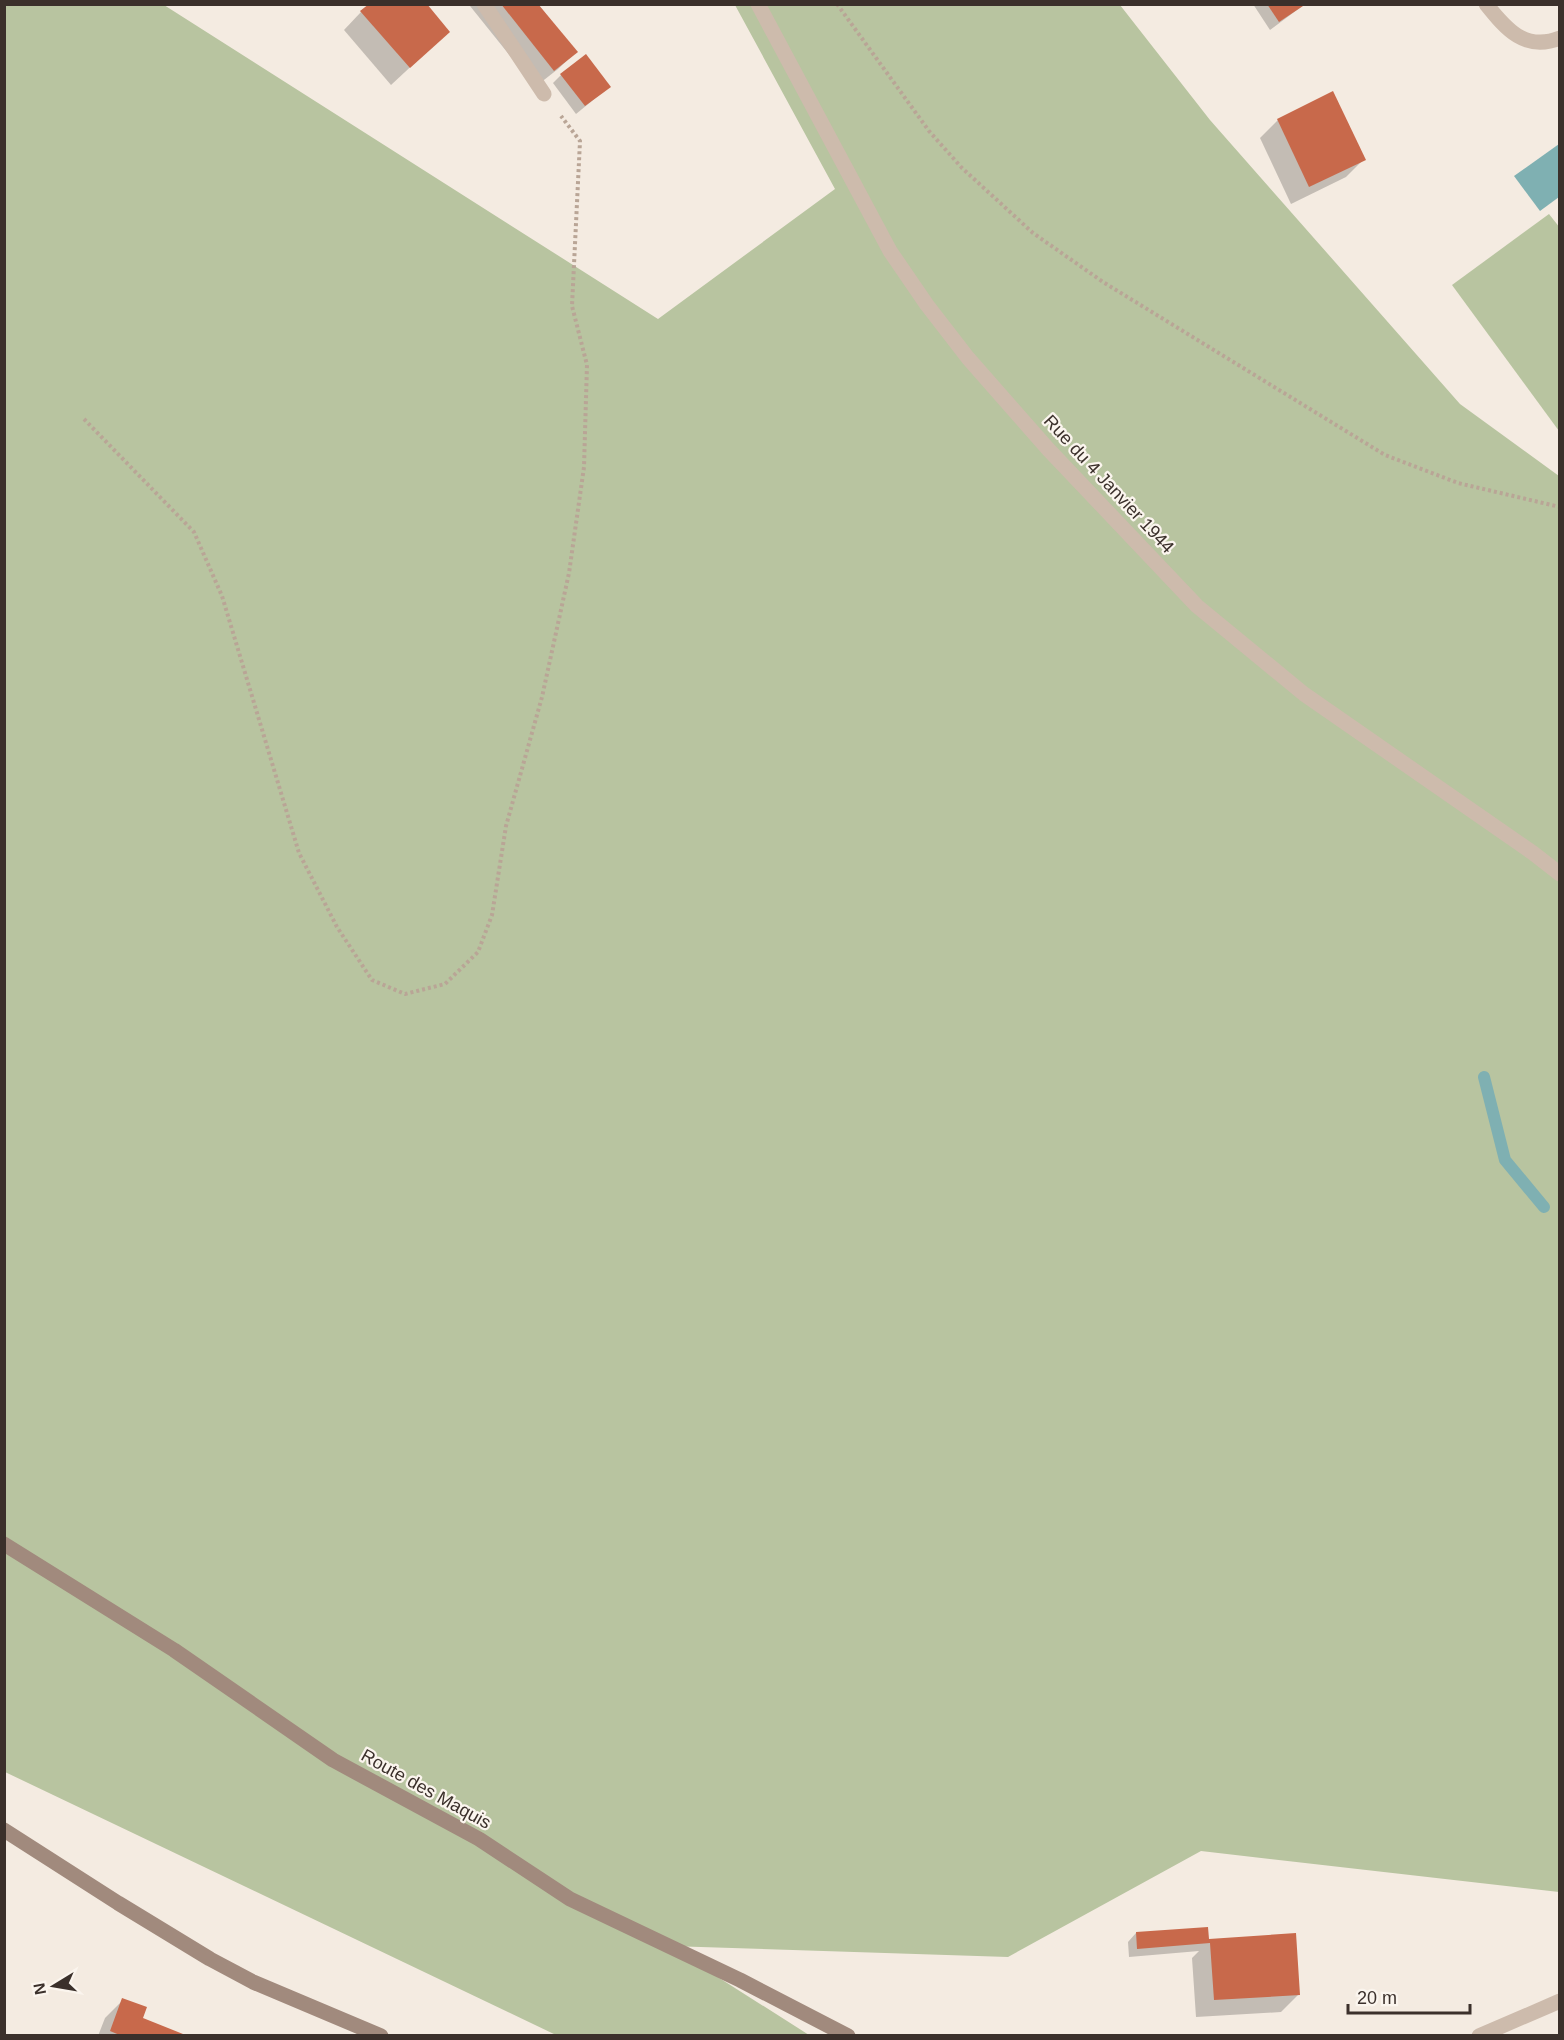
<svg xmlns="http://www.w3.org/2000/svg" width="1564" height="2040" font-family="Helvetica,sans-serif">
<rect width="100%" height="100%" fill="#f4ebe1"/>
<g fill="#b8c4a0">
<path d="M 5,5 L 164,5 L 658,319 L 835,189 L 735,5 L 1120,5 L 1210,120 L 1460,404 L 1559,476 L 1559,1892 L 1201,1851 L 1008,1957 L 669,1946 L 809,2035 L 556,2035 L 5,1772 Z"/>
<path d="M 1549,214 L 1560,228 L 1559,431 L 1452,285 Z"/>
</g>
<path fill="#7fb0b2" d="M 1559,144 L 1559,197 L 1540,211 L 1514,176 Z"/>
<g fill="#0003">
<path d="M 472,4 L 538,4 L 576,52 L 558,69 L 535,87 L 470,6 Z"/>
<path d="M 1253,4 L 1305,4 L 1270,30 Z"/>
<path d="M 361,12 L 448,32 L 391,85 L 344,30 Z"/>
<path d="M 561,75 L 609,87 L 576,114 L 553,83 Z"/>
<path d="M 1278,120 L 1364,159 L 1346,177 L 1291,204 L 1260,138 Z"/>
<path d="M 1136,1933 L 1208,1941 L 1299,1994 L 1281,2012 L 1196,2017 L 1192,1958 L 1199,1951 L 1129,1957 L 1128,1942 Z"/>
<path d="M 123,2000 L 141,2019 L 184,2036 L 98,2036 L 105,2018 Z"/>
</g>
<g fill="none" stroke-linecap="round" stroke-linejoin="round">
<path stroke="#7fb0b2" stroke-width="12" d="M 1484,1077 L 1505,1160 L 1544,1207"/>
</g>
<g fill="#c8694b">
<path d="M 369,4 L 427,4 L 450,32 L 410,68 L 360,11 Z"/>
<path d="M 501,4 L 538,4 L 578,52 L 554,71 Z"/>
<path d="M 1267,4 L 1306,4 L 1279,22 Z"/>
<path d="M 586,54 L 611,87 L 585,106 L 560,74 Z"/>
<path d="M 1333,91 L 1366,160 L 1309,187 L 1277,119 Z"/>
<path d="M 1208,1927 L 1209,1939 L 1296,1933 L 1300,1995 L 1214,2000 L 1210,1943 L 1137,1949 L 1136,1932 Z"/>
<path d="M 122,1998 L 147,2007 L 143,2018 L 188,2036 L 122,2036 L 110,2031 Z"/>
</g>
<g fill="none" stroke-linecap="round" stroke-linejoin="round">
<g stroke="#b9a596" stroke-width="4" stroke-dasharray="3 3" stroke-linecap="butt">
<path d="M 837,4 L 929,131 L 962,168 L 1033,233 L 1103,282 L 1385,455 L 1458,483 L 1560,507"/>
<path d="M 84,419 L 194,532 L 222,596 L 299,853 L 337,927 L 372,980 L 405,994 L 445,984 L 478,952 L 492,915 L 506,826 L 542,697 L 569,573 L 584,467 L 587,365 L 572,306 L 580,141 L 561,116"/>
</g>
<g stroke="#cdbbac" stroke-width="15">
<path d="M 484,4 L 544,94"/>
<path d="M 1486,4 C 1506,29 1525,52 1560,38"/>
</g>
<g stroke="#cdbbac" stroke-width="15">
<path d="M 758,4 L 890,251 L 927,305 L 968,358 L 1048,449 L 1197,606 L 1304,694 L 1533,853 L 1560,874"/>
<path d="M 1479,2036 L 1560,2001"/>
</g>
<g stroke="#a18a7d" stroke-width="15">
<path d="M 4,1544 L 174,1650 L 333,1760 L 479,1839 L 570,1899 L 740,1980 L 848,2036"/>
<path d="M 4,1830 L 118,1903 L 210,1959 L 253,1982 L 381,2036"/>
</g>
</g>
<g text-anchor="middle" stroke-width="4.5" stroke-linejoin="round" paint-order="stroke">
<g font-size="18" fill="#3b302b" stroke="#fbf5ee">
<text transform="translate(1109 484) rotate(47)" y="6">Rue du 4 Janvier 1944</text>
<text transform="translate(426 1789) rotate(29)" y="6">Route des Maquis</text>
</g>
</g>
<rect width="1564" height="2040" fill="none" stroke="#3b302b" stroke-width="12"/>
<g transform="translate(54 1986) rotate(259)" stroke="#fbf5ee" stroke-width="4.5" paint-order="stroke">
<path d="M0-4.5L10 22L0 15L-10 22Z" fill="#3b302b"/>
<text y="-9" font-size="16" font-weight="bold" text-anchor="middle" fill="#3b302b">N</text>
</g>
<path d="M1348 2004v9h122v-9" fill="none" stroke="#3b302b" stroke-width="3"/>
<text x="1357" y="2004" font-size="18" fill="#3b302b" stroke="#fbf5ee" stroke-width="4.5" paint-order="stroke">20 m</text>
</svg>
